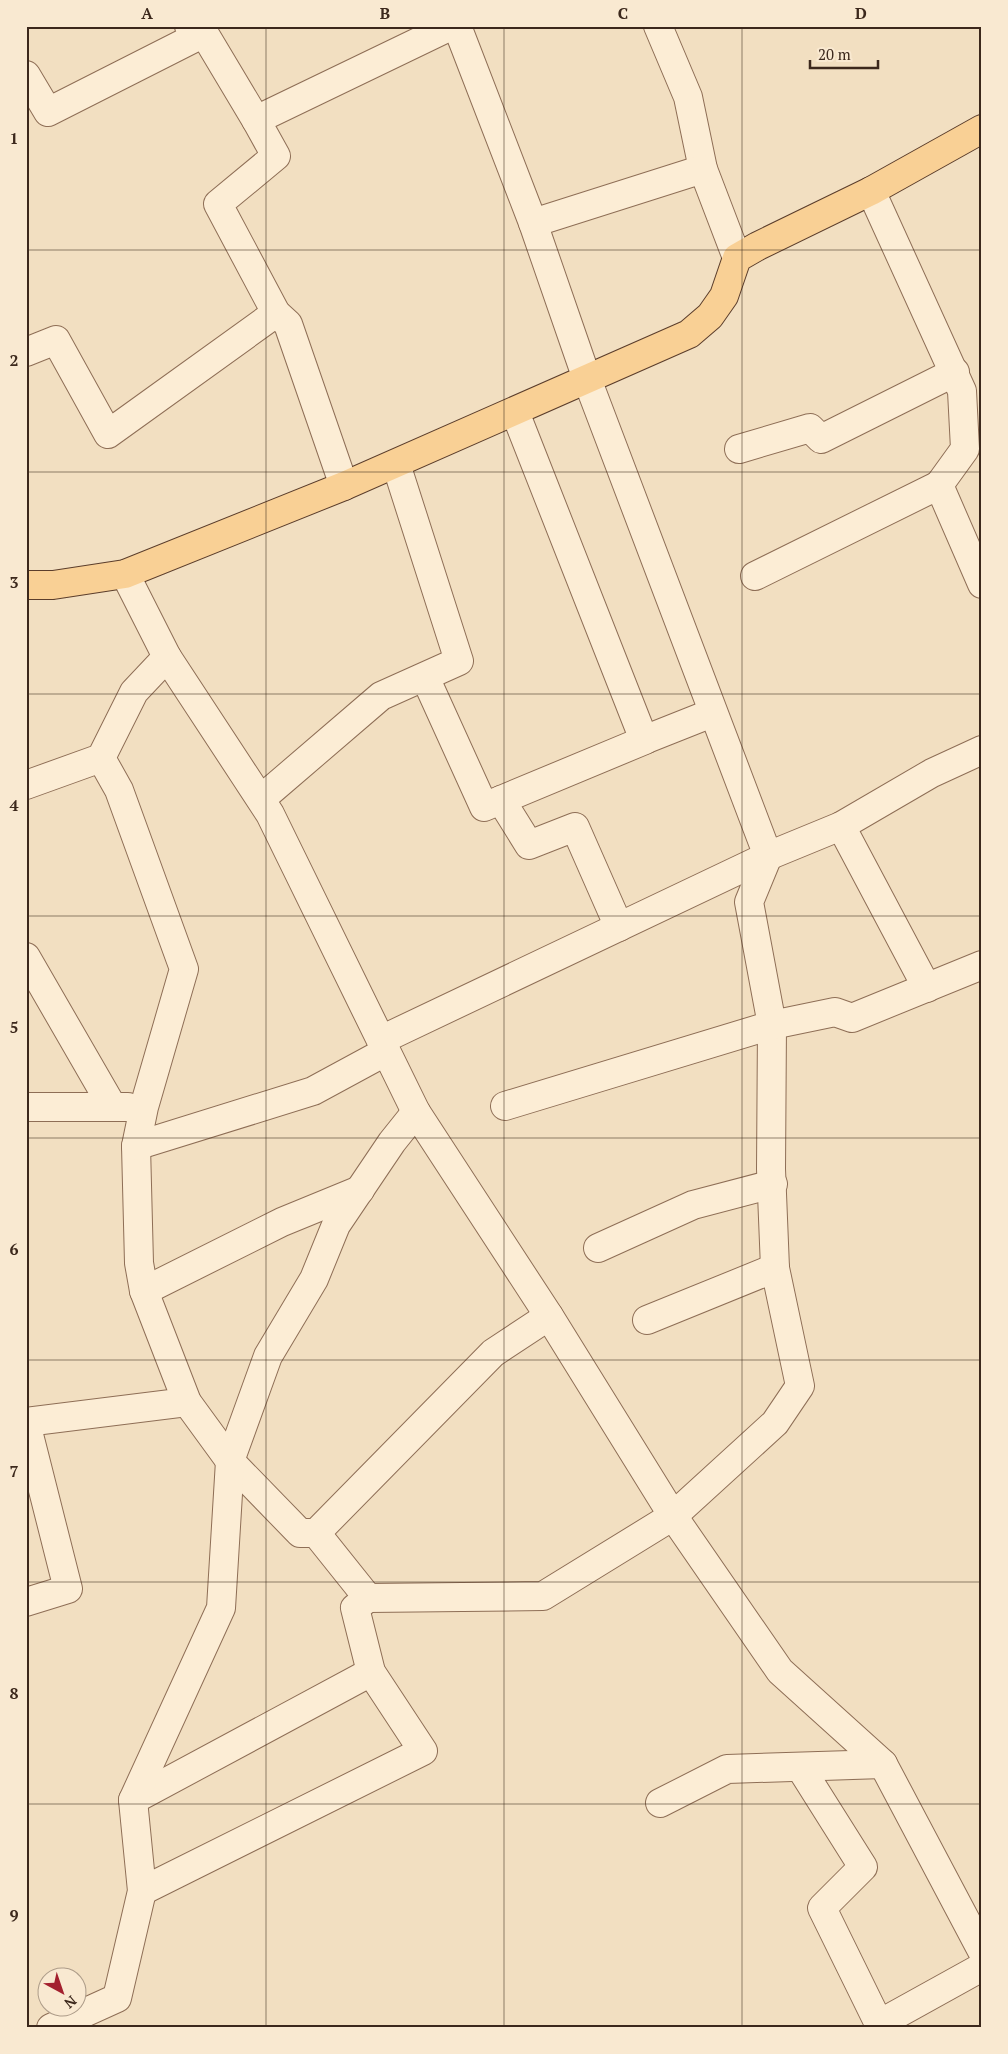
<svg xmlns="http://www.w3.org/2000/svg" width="1008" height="2054" font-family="'PT Serif',serif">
<rect width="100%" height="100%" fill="#f2dfc1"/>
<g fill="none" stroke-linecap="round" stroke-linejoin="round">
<g stroke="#8e6e56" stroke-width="30">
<g id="minor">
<path d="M 189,26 L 204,33 L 256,120"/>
<path d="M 658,26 L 688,97 L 703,169 L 737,258"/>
<path d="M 26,75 L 48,112 L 204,33"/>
<path d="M 871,191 L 962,391 L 965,449 L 939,485"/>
<path d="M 533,223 L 703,169"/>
<path d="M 26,352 L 56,340 L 108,434 L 276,313"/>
<path d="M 515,412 L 644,740 L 712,713"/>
<path d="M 739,449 L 810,428 L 821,439 L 955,372"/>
<path d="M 344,486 L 288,324 L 276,313 L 218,204 L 276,156 L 256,120 L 451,26"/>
<path d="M 125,574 L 167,657 L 270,814 L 416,1112 L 549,1316 L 673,1516 L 780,1671 L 883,1764 L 982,1951"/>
<path d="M 755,576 L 939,485 L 982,584"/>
<path d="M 425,677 L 484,807 L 645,740"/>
<path d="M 101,758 L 119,790 L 184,969 L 144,1107 L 136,1146 L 139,1263 L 144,1291 L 187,1402 L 230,1461 L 300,1533 L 316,1533 L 368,1598 L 543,1596 L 673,1516 L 775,1423 L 800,1386 L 775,1268 L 771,1169 L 772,1025 L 749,902 L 768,856 L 587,379 L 533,223 L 457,26"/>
<path d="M 26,785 L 101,758 L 134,692 L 167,657"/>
<path d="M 261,799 L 381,696 L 459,661 L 396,464"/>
<path d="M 501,800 L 529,845 L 575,827 L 619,927"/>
<path d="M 841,826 L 927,988"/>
<path d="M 26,957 L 112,1106"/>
<path d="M 381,1040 L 768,856 L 841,826 L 932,773 L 982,750"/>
<path d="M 505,1106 L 772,1025 L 835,1012 L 852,1018 L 982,965"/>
<path d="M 26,1107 L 128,1107"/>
<path d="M 136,1146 L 313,1091 L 385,1052"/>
<path d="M 598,1248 L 693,1205 L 773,1184"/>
<path d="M 144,1291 L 282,1222 L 360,1190"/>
<path d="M 647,1320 L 775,1268"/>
<path d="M 26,1422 L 187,1402"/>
<path d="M 26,1423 L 68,1589 L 26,1602"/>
<path d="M 316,1533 L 493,1353 L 549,1316"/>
<path d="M 800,1767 L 863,1867 L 822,1908 L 879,2024 L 982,1967"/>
<path d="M 133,1800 L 371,1672"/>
<path d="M 660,1803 L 727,1769 L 883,1764"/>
<path d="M 142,1891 L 423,1751 L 371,1672 L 355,1608 L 368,1598"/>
<path d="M 51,2028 L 117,1998 L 142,1891 L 133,1800 L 221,1608 L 230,1461 L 268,1356 L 314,1279 L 336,1225 L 392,1142 L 416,1112"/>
</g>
</g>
<g stroke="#5b3d2b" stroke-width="30">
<path id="major" d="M 26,585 L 53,585 L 125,574 L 344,486 L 689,334 L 710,316 L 724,296 L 737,258 L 758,246 L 871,191 L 982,129"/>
</g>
<use href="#minor" stroke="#fcedd5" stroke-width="28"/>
<use href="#major" stroke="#f9d095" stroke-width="28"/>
</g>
<path fill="none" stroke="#3c281c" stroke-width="1" stroke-opacity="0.55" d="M 266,26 L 266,2028M 504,26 L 504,2028M 742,26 L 742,2028M 26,250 L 982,250M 26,472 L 982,472M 26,694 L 982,694M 26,916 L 982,916M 26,1138 L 982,1138M 26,1360 L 982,1360M 26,1582 L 982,1582M 26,1804 L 982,1804"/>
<rect width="1008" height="2054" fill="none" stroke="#f9e9d1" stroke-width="55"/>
<g transform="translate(62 1992) rotate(140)"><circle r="24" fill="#f9e9d1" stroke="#ad9c89"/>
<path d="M0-4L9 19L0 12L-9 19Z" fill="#a3202e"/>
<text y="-8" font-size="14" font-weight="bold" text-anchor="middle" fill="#3c281c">N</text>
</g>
<path d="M810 60v8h68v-8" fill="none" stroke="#3c281c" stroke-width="2.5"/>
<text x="818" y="60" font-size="15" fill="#3c281c" stroke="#f9e9d1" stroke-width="4" paint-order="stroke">20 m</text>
<rect x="28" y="28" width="952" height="1998" fill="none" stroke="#3c281c" stroke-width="2"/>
<g font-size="16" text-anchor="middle" font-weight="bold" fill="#3c281c">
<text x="147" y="19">A</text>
<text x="385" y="19">B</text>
<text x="623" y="19">C</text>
<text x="861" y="19">D</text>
<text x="14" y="144">1</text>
<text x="14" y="366">2</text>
<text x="14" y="588">3</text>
<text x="14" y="811">4</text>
<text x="14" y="1033">5</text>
<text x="14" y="1255">6</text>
<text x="14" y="1477">7</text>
<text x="14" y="1699">8</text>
<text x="14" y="1921">9</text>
</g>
</svg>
